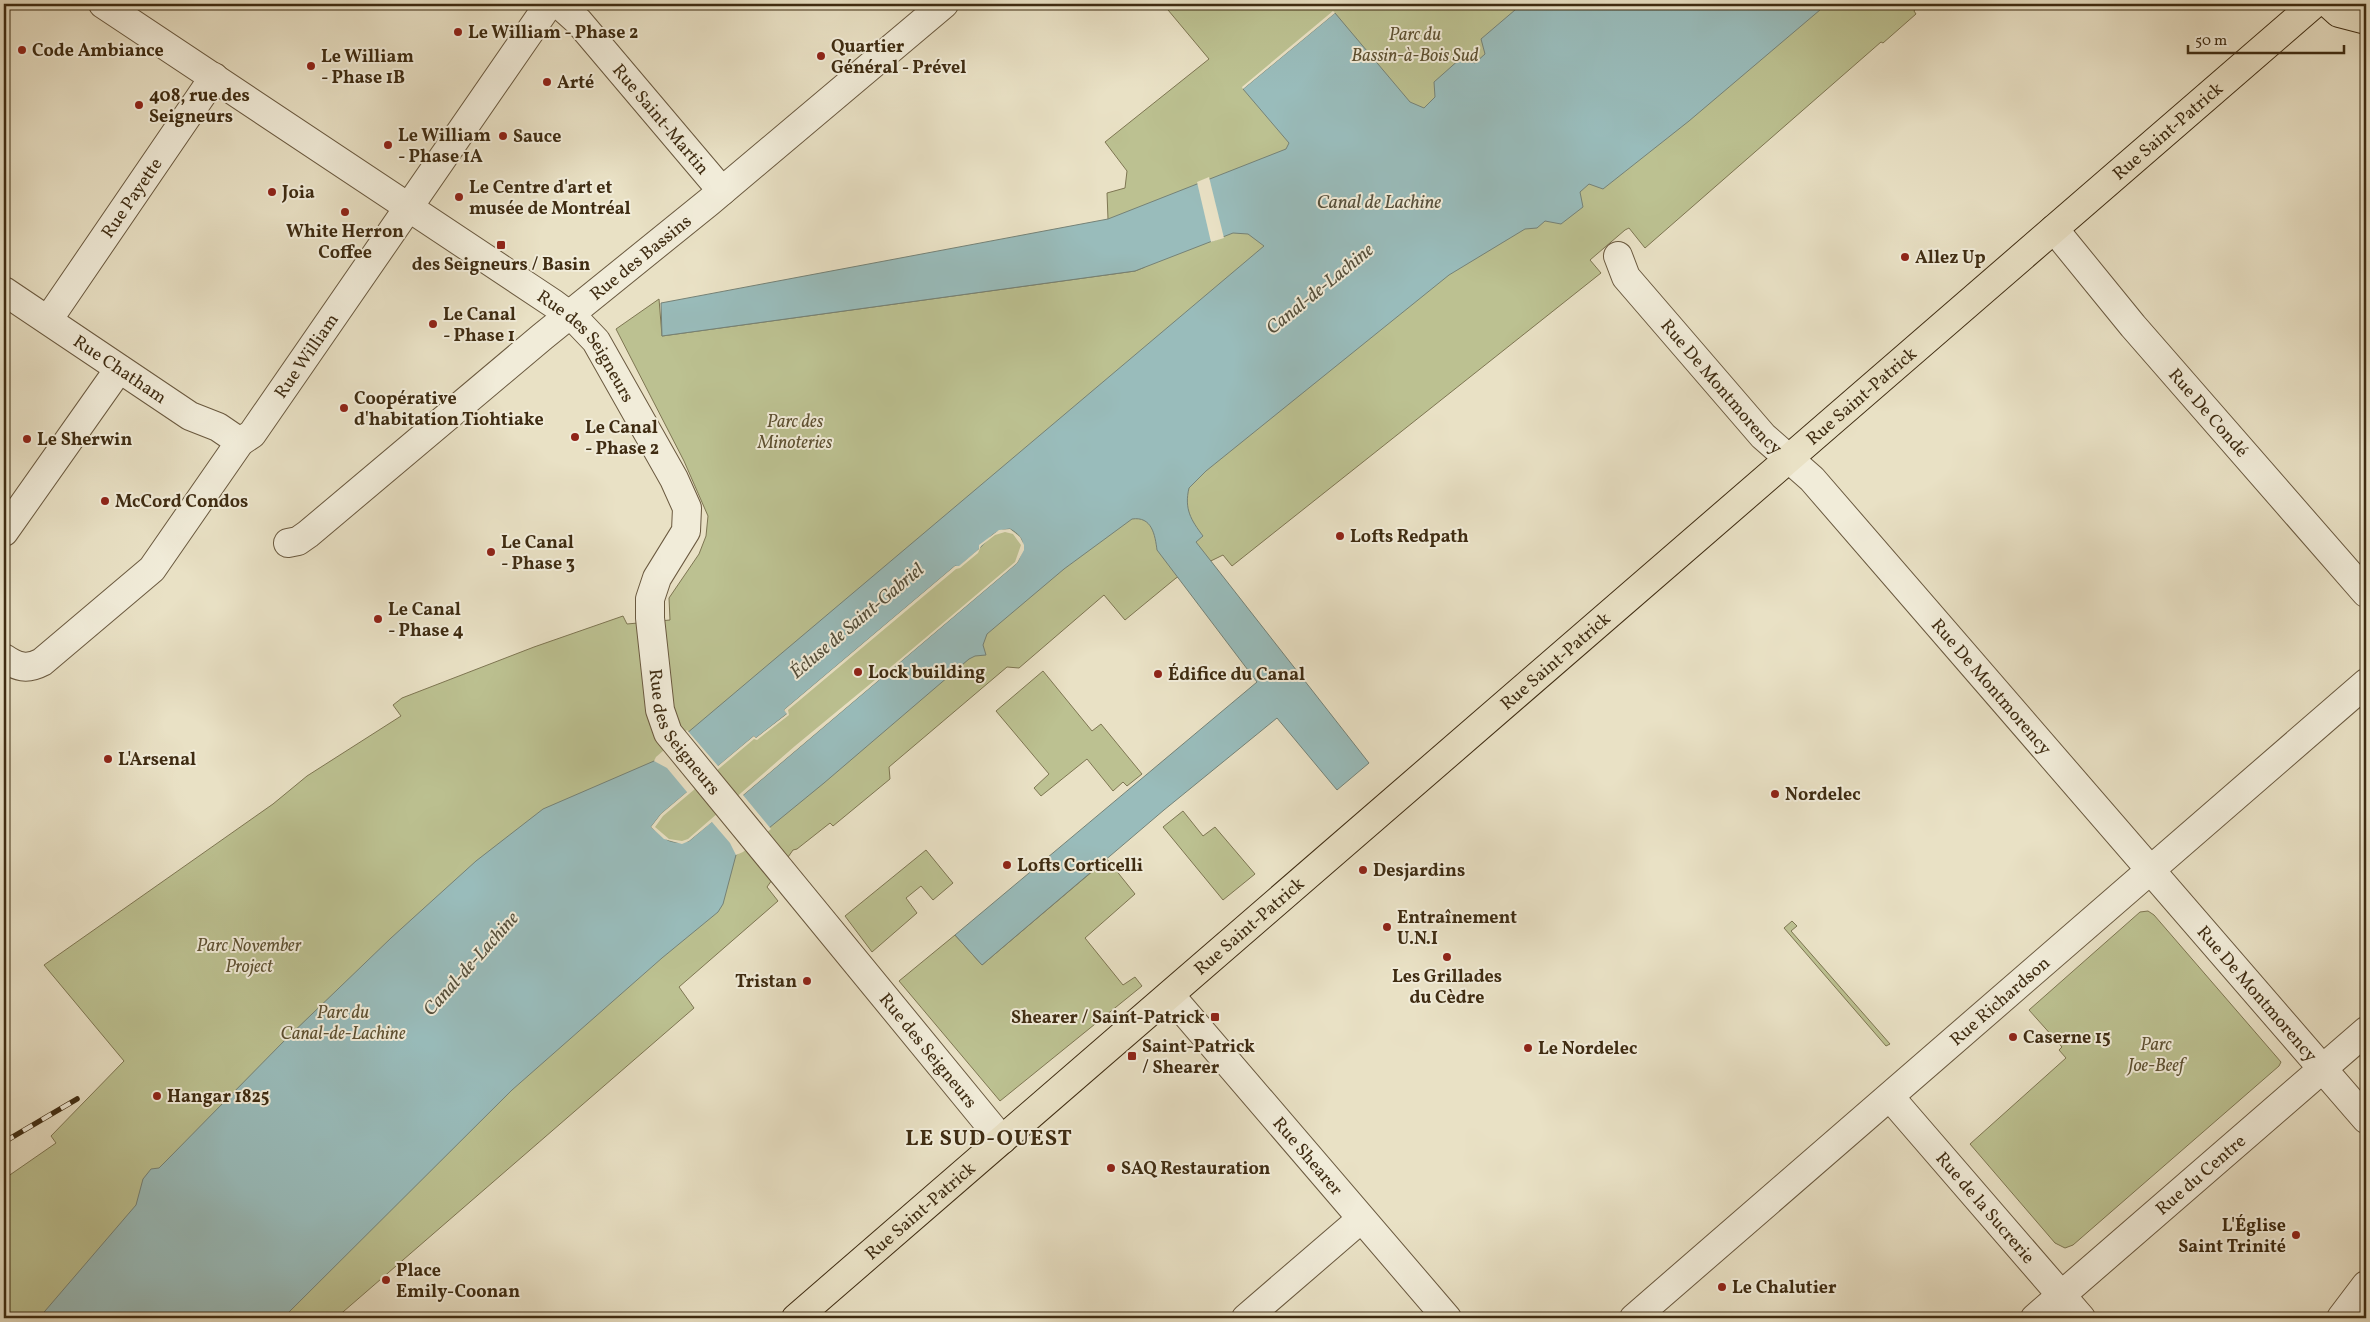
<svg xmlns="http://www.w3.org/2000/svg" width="2370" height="1322" font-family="Vollkorn,serif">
<rect width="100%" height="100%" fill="#e9e1c5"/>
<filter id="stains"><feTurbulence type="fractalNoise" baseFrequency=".004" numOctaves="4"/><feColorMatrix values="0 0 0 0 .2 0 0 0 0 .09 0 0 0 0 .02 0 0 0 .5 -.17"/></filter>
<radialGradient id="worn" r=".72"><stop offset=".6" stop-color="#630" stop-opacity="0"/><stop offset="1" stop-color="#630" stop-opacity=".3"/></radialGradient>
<g fill="#bcc191" stroke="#7e7652">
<path d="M 1163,4 L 1918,4 L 1914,11 L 1916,14 L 1883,43 L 1881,42 L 1645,248 L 1629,228 L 1625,230 L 1590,260 L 1601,273 L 1232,566 L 1223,555 L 1176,578 L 1125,620 L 1104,595 L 1019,668 L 1007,667 L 889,767 L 890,779 L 833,826 L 830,823 L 797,849 L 793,850 L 767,887 L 778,901 L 679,987 L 694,1008 L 336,1318 L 4,1318 L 4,1179 L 56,1143 L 51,1136 L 124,1061 L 44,965 L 273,804 L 307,776 L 401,716 L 393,705 L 402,698 L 534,647 L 623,616 L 627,624 L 670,620 L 669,598 L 699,554 L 706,536 L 708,516 L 684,461 L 616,329 L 659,299 L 662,336 L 1135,271 L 1145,267 L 1108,219 L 1107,193 L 1125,188 L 1127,171 L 1105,142 L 1209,59 Z"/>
<path d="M 1043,671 L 1092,731 L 1101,724 L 1142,774 L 1127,786 L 1123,782 L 1113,791 L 1087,759 L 1041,796 L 1034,788 L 1049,774 L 996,711 Z"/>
<path d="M 1183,811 L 1203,836 L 1215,827 L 1255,874 L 1223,900 L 1163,827 Z"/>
<path d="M 926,850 L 953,883 L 933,900 L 921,886 L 906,898 L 917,913 L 872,952 L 845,916 Z"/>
<path d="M 1107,859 L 1135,894 L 1085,938 L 1123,985 L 1135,977 L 1142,986 L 1000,1101 L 899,981 L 955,935 L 982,965 Z"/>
<path d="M 2148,911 L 2154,915 L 2281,1062 L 2279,1066 L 2073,1245 L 2065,1248 L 2055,1243 L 1970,1144 L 2066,1058 L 2059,1050 L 2062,1047 L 2029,1010 L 2140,912 Z"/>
<path d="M 1792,921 L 1797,926 L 1791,931 L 1890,1044 L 1886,1046 L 1784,928 Z"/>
</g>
<path fill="#99bcbb" stroke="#758277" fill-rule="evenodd" d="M 1522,4 L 1827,4 L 1689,121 L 1603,189 L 1589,184 L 1580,192 L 1583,207 L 1561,224 L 1545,221 L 1537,228 L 1525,229 L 1449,275 L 1206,471 L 1189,488 C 1184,509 1191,520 1203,536 L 1196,542 L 1369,763 L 1337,790 L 1277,718 L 1164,810 L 982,965 L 955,935 L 1257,682 L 1157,550 C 1155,535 1152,516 1132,519 L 1064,569 L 987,634 L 983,645 L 986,655 L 975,656 L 969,659 L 824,783 L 736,855 L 723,904 L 718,912 L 662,958 L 512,1090 L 283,1318 L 39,1318 L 136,1205 L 143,1179 L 151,1169 L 159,1168 L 167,1160 L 286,1039 L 391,938 L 476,861 L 543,809 L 654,761 L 1264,246 L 1248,234 L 1233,233 L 1135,271 L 662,336 L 661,303 L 1108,219 L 1286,149 L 1289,143 L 1243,89 L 1335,13 L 1410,102 L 1424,108 L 1435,97 L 1434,82 L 1461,58 L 1475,63 L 1485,54 L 1481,39 ZM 1010,529 C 1027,538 1024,549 1017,563 L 689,841 C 667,845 667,839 651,827 L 661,814 L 754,736 L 756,738 L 788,713 L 784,710 L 955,566 L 959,567 C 965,561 972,556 977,551 C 990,538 991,531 1010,529 Z"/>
<g fill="#e9e1c5" fill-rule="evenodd">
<path d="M 1333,11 L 1335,13 L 1243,89 L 1242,87 Z"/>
<path d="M 1209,177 L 1224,238 L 1211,242 L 1197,182 Z"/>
<path d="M 1010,529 L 1020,537 L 1024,545 L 1024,550 L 1017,563 L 743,795 L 771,829 L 743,852 L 736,855 L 730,843 L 712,822 L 689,841 L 682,844 L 664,839 L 651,827 L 661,814 L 687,792 L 667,768 L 654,761 L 656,757 L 687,730 L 718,766 L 754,736 L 756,738 L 787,714 L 784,710 L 955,566 L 959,566 L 979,549 L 979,545 L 999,530 ZM 1005,532 L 1013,534 L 1021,545 L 1015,562 L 898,661 L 795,746 L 688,839 L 682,841 L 669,839 L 655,827 L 663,816 L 754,739 L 757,740 L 789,715 L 788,710 L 956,569 L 960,568 L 978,553 L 981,546 L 995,535 Z"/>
</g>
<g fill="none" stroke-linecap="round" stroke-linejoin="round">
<g stroke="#6a593f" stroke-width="30">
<g id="minor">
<path id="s1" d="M 103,4 L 554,304 L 577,321 L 596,341 L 674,479 L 687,508 L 686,531 L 657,578 L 650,599 L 650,618 L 660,710 L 668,733 L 1002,1140"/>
<path id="s2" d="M 559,4 L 579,22 L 722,191"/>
<path id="s3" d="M 2054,229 L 2133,326 L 2366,593"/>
<path id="s4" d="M 1618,256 L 1626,277 L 1763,436 L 1812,479 L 2366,1119"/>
<path id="s5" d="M 4,291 L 190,416 L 218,427 L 240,442"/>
<path id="s6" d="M 48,320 L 214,77"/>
<path d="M 4,532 L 119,369"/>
<path id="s7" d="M 288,543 L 298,541 L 308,534 L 542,337 L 709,202 L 944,4"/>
<path id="s8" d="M 4,658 C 17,667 27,670 42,662 L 152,569 L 240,442 L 252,434 L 549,4"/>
<path id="s9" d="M 1170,995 L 1447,1318"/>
<path id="s10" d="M 1890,1097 L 2081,1318"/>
<path d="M 1246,1318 L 1361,1219"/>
<path id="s11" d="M 1634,1318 L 2366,683"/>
<path id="s12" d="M 2035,1318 L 2366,1031"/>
<path d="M 2341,1318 L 2366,1285"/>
</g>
</g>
<g stroke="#3f2c12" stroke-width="30">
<g id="major">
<path d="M 2329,4 L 2339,13 L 2366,20"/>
<path id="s13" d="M 796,1318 L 2314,4"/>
</g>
</g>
<use href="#minor" stroke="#f1ecd9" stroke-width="28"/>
<use href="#major" stroke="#e9e1c5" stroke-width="28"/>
<g stroke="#3f2c12" stroke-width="5.5">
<path id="rail" d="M 4,1142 L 77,1099"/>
</g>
<use href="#rail" stroke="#f1ecd9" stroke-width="4" stroke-dasharray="11" stroke-linecap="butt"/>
</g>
<g fill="#8f2418" stroke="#f1ecd9" stroke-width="2">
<circle cx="458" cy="32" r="5"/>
<circle cx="22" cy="50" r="5"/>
<circle cx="821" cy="56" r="5"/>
<circle cx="311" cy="66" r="5"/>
<circle cx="547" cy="82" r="5"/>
<circle cx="139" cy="105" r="5"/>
<circle cx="503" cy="136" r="5"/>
<circle cx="388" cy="145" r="5"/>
<circle cx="272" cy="192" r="5"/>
<circle cx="459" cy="197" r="5"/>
<circle cx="345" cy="212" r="5"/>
<rect x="496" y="240" width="10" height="10" rx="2.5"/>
<circle cx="1905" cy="257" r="5"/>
<circle cx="433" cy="324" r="5"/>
<circle cx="344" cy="408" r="5"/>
<circle cx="575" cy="437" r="5"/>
<circle cx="27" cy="439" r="5"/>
<circle cx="105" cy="501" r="5"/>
<circle cx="1340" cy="536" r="5"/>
<circle cx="491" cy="552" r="5"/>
<circle cx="378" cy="619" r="5"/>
<circle cx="858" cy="672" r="5"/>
<circle cx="1158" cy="674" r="5"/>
<circle cx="108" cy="759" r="5"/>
<circle cx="1775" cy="794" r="5"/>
<circle cx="1007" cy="865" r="5"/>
<circle cx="1363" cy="870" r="5"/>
<circle cx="1387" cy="927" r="5"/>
<circle cx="1447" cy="957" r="5"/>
<circle cx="807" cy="981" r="5"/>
<rect x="1210" y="1012" width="10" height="10" rx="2.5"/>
<circle cx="2013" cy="1037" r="5"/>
<circle cx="1528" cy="1048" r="5"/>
<rect x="1127" y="1051" width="10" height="10" rx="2.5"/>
<circle cx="157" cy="1096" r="5"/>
<circle cx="1111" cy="1168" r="5"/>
<circle cx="2296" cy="1235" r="5"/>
<circle cx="386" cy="1280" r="5"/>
<circle cx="1722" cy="1287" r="5"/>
</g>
<g text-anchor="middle" stroke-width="4" stroke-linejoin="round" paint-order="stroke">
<g font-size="18" font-weight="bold" fill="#3f2c12" stroke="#f1ecd9" text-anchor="start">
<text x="468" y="38">Le William - Phase 2</text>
<text x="831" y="52">Quartier<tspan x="831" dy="21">Général - Prével</tspan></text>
<text x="32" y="56">Code Ambiance</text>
<text x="321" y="62">Le William<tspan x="321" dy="21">- Phase 1B</tspan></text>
<text x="557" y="88">Arté</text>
<text x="149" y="101">408, rue des<tspan x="149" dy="21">Seigneurs</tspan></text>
<text x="398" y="141">Le William<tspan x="398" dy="21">- Phase 1A</tspan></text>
<text x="513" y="142">Sauce</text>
<text x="469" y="193">Le Centre d'art et<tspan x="469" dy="21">musée de Montréal</tspan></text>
<text x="282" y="198">Joia</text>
<text x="345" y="237" text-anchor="middle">White Herron<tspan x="345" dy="21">Coffee</tspan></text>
<text x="1915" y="263">Allez Up</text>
<text x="501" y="270" text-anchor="middle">des Seigneurs / Basin</text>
<text x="443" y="320">Le Canal<tspan x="443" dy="21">- Phase 1</tspan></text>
<text x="354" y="404">Coopérative<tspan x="354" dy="21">d'habitation Tiohtiake</tspan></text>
<text x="585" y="433">Le Canal<tspan x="585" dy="21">- Phase 2</tspan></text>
<text x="37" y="445">Le Sherwin</text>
<text x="115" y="507">McCord Condos</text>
<text x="1350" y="542">Lofts Redpath</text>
<text x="501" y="548">Le Canal<tspan x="501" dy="21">- Phase 3</tspan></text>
<text x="388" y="615">Le Canal<tspan x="388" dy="21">- Phase 4</tspan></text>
<text x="868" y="678">Lock building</text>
<text x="1168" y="680">Édifice du Canal</text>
<text x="118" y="765">L'Arsenal</text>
<text x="1785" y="800">Nordelec</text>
<text x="1017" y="871">Lofts Corticelli</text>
<text x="1373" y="876">Desjardins</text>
<text x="1397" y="923">Entraînement<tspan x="1397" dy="21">U.N.I</tspan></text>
<text x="1447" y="982" text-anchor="middle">Les Grillades<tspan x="1447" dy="21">du Cèdre</tspan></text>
<text x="797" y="987" text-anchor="end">Tristan</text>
<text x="1205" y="1023" text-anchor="end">Shearer / Saint-Patrick</text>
<text x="2023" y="1043">Caserne 15</text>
<text x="1142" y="1052">Saint-Patrick<tspan x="1142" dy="21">/ Shearer</tspan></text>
<text x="1538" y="1054">Le Nordelec</text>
<text x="167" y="1102">Hangar 1825</text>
<text x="1121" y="1174">SAQ Restauration</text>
<text x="2286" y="1231" text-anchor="end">L'Église<tspan x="2286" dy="21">Saint Trinité</tspan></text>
<text x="396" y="1276">Place<tspan x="396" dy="21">Emily-Coonan</tspan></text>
<text x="1732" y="1293">Le Chalutier</text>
</g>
<g font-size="18" font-style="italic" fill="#5e5132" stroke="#f1ecd9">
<text x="1415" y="40">Parc du<tspan x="1415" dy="21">Bassin-à-Bois Sud</tspan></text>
<text x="795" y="427">Parc des<tspan x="795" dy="21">Minoteries</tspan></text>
<text x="249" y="951">Parc November<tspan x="249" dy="21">Project</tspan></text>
<text x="343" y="1018">Parc du<tspan x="343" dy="21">Canal-de-Lachine</tspan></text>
<text x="2156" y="1050">Parc<tspan x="2156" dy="21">Joe-Beef</tspan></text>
</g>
<g font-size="18" fill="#3f2c12" stroke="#f1ecd9">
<text dy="6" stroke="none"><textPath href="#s2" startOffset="154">Rue Saint-Martin</textPath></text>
<text dy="6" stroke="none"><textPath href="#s13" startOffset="1814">Rue Saint-Patrick</textPath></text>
<text dy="6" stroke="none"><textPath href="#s6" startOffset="148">Rue Payette</textPath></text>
<text dy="6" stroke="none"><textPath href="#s7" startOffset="455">Rue des Bassins</textPath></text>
<text dy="6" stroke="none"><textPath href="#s1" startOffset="595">Rue des Seigneurs</textPath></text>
<text dy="6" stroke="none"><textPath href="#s8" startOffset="449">Rue William</textPath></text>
<text dy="6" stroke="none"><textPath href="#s5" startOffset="140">Rue Chatham</textPath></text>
<text dy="6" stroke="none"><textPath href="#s4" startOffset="168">Rue De Montmorency</textPath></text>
<text dy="6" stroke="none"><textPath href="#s13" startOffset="1409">Rue Saint-Patrick</textPath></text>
<text dy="6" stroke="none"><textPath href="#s3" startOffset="240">Rue De Condé</textPath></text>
<text dy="6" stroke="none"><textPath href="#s13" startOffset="1004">Rue Saint-Patrick</textPath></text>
<text dy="6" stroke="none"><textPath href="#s4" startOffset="572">Rue De Montmorency</textPath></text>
<text dy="6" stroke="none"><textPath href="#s1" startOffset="1030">Rue des Seigneurs</textPath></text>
<text dy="6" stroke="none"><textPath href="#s13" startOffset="599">Rue Saint-Patrick</textPath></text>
<text dy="6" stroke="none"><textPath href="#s4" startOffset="978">Rue De Montmorency</textPath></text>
<text dy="6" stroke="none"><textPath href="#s11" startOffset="484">Rue Richardson</textPath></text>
<text dy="6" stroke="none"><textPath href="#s1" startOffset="1435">Rue des Seigneurs</textPath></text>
<text dy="6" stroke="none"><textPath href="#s9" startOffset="212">Rue Shearer</textPath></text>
<text dy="6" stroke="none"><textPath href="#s12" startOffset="219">Rue du Centre</textPath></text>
<text dy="6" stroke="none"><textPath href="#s10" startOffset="146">Rue de la Sucrerie</textPath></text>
<text dy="6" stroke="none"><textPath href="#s13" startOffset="164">Rue Saint-Patrick</textPath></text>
</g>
<g font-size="19" font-style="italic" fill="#56503c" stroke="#f1ecd9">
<text x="1379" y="208">Canal de Lachine</text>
<text transform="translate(1319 288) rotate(-39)" y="7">Canal-de-Lachine</text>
<text transform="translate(856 620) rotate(-40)" y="7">Écluse de Saint-Gabriel</text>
<text transform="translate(470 963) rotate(-48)" y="7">Canal-de-Lachine</text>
</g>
<g font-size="22" font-weight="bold" letter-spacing="1" fill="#3f2c12" stroke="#f1ecd9">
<text x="989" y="1145">LE SUD-OUEST</text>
</g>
</g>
<rect width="2370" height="1322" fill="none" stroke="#e9e1c5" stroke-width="20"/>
<rect x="5" y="5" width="2360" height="1312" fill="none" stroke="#3f2c12" stroke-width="2.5"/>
<rect x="10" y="10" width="2350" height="1302" fill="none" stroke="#3f2c12"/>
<path d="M2188 45v8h156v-8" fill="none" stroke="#3f2c12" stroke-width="2.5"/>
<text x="2195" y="45" font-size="15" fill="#3f2c12" stroke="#f1ecd9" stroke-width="4" paint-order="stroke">50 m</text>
<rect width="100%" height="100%" filter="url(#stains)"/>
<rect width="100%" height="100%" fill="url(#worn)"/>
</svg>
